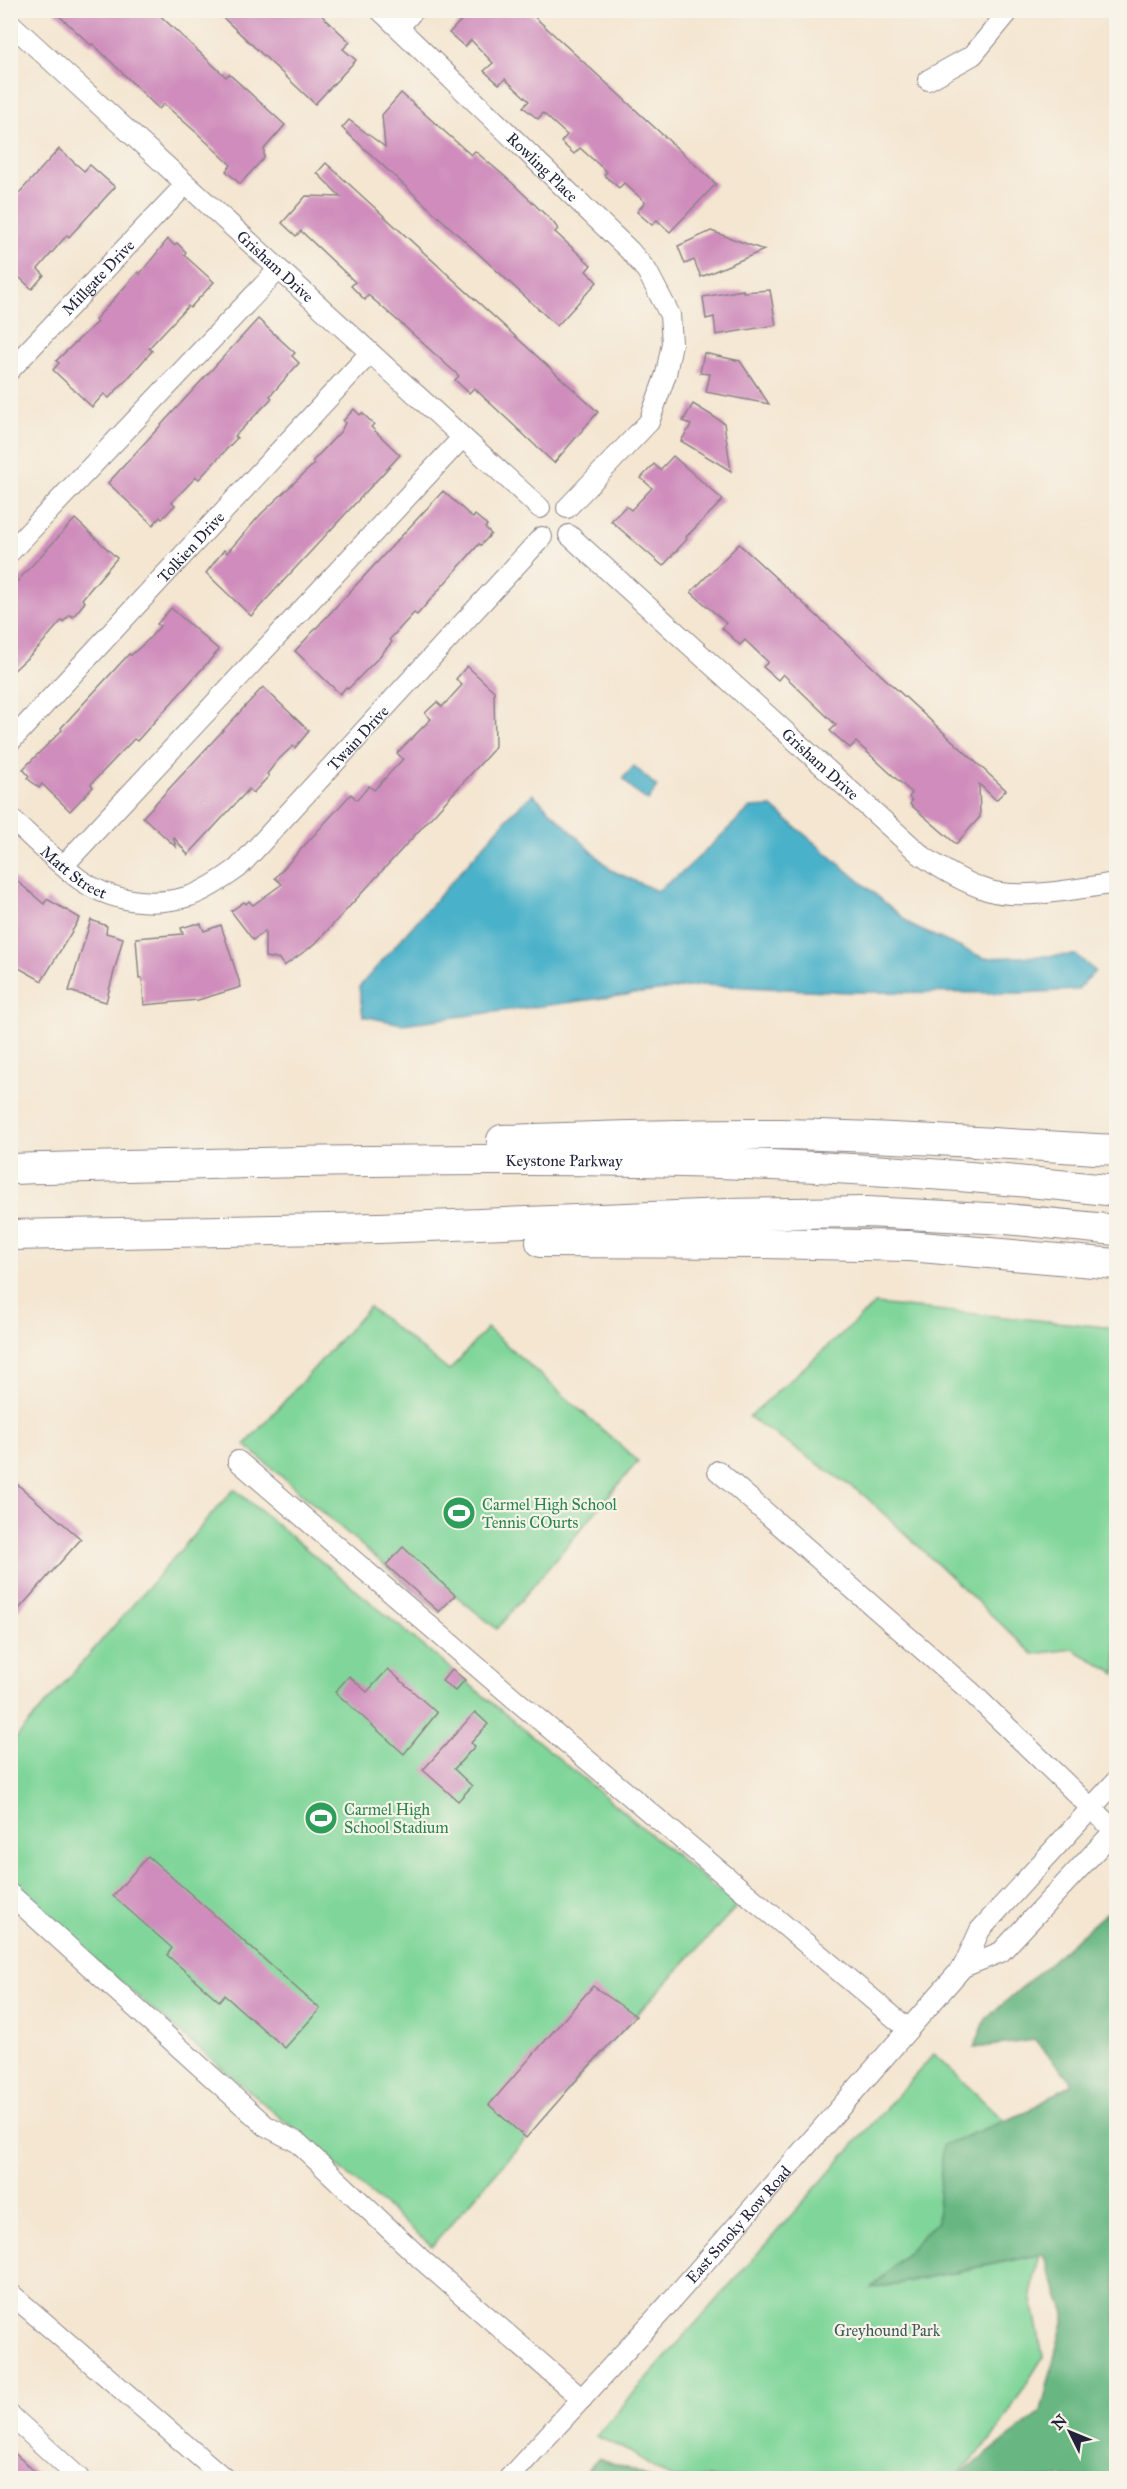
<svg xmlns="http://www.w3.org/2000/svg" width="1127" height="2489" font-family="'IM FELL Great Primer',serif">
<rect width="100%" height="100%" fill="#f7f3e8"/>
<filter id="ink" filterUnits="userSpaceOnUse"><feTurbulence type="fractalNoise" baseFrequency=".0167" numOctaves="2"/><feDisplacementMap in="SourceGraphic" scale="12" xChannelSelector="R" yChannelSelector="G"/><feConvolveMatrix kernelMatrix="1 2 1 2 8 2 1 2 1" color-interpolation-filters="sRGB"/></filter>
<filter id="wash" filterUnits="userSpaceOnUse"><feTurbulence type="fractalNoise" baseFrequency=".008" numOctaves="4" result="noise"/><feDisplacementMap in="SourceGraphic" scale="24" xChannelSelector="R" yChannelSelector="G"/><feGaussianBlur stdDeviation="1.35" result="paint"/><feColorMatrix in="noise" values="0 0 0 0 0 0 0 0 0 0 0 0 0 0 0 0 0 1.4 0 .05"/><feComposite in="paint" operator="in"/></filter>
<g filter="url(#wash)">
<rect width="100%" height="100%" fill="#f4e6d1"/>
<g fill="#80d69a" stroke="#517c6a" stroke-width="1.5">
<path d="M 875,1304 L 1116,1328 L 1116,1674 L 1073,1649 L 1033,1654 L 865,1496 L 749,1417 Z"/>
<path d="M 369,1307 L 449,1371 L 487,1328 L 638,1461 L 497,1629 L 455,1595 L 439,1612 L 245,1445 Z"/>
<path d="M 234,1489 L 720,1892 L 730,1894 L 736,1907 L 580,2076 L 432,2246 L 60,1931 L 11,1893 L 10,1745 Z"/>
<path d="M 934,2054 L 1057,2171 L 1031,2295 L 1043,2357 L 994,2436 L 959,2474 L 952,2478 L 671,2478 L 632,2453 L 596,2436 Z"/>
</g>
<g fill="#68b782" stroke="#456c5e" stroke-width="1.5">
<path d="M 1106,1913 L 1116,1955 L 1116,2478 L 956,2478 L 1041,2412 L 1065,2314 L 1043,2254 L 871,2289 L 937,2221 L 943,2145 L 1027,2112 L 1073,2083 L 1035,2040 L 974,2048 L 986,2019 Z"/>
<path d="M 599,2458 L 652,2478 L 580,2478 Z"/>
</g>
<g fill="#4ab1c9" stroke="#366a82" stroke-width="1.5">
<path d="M 634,766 L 657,787 L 648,801 L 634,791 L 623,778 Z"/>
<path d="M 533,794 L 611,870 L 657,891 L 684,871 L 750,808 L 772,807 L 914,927 L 984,958 L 1076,955 L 1095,971 L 1077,990 L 1021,993 L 848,992 L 704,985 L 402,1024 L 363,1016 L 359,987 L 512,813 Z"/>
</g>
<g id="blocks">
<g fill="#cf8cbc">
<path d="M 53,10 L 154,10 L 226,77 L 229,74 L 285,125 L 264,149 L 264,158 L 240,184 L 226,171 L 231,165 L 198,134 L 164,104 L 159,109 L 93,44 L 91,45 Z"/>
<path d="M 215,10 L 316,10 L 350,42 L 343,49 L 356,60 L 315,104 Z"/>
<path d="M 471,10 L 527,10 L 716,184 L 670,232 L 657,220 L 652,225 L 637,212 L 645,202 L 624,183 L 619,188 L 604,175 L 607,172 L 580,148 L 574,154 L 561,142 L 567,135 L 543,113 L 538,119 L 523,107 L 529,101 L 505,79 L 499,84 L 484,71 L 493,63 L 471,40 L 465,47 L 449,33 Z"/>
<path d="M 401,93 L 471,155 L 475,151 L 510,181 L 553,222 L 558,229 L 555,232 L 591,265 L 586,271 L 597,282 L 557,326 L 342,128 L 349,120 L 385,147 L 382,115 Z"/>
<path d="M 59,149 L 84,171 L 90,165 L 115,187 L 69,237 L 67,235 L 38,269 L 44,275 L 32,289 L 10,269 L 10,203 Z"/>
<path d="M 326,163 L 598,412 L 554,463 L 474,388 L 469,393 L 455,380 L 459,376 L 405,327 L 368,295 L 365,300 L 351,286 L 355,282 L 301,231 L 296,236 L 282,223 L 306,196 L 341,197 L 317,173 Z"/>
<path d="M 711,231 L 764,250 L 701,277 L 694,260 L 685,264 L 678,246 Z"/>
<path d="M 168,239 L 174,245 L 177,243 L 186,252 L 184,255 L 214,282 L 190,308 L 188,306 L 149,348 L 152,351 L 129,377 L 109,398 L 104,394 L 92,407 L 53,370 L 59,363 L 56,361 L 97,322 L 95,320 L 138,272 L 140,274 Z"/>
<path d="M 743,290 L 743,292 L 770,290 L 776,325 L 716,335 L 714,317 L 706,319 L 703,297 Z"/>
<path d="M 258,319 L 295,353 L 292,356 L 299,363 L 270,396 L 272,398 L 235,436 L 237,438 L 224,452 L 199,479 L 196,477 L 172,502 L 175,505 L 162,519 L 160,517 L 153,525 L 108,483 Z"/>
<path d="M 704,353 L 740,361 L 769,404 L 706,392 L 710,374 L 700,373 Z"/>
<path d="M 693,404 L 724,423 L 731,471 L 681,441 L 691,425 L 683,421 Z"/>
<path d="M 354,409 L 360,415 L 362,413 L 374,424 L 371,427 L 400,455 L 251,616 L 206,573 L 224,550 L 227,553 L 261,514 L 314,464 L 312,462 L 341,431 L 345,423 L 343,421 Z"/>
<path d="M 673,456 L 723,500 L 686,537 L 687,539 L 663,566 L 611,521 L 626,506 L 631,510 L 652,488 L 641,478 L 654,464 L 660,470 Z"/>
<path d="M 443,491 L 473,518 L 475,515 L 487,525 L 485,528 L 491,534 L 481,545 L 479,544 L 417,615 L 414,613 L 390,639 L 392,642 L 379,657 L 348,689 L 346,687 L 340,694 L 295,651 Z"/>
<path d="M 75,519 L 117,558 L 82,599 L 85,602 L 73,617 L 70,615 L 63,622 L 62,620 L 39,647 L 10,674 L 10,589 Z"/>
<path d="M 739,544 L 1006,790 L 996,800 L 979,784 L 980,817 L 956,844 L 910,804 L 912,801 L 909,797 L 912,793 L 856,742 L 850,748 L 830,731 L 836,725 L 783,674 L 778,680 L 763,667 L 768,662 L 745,640 L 740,645 L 722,628 L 726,623 L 691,592 Z"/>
<path d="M 171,608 L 219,650 L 137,741 L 134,739 L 91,784 L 93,787 L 70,811 L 42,784 L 39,788 L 27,778 L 29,776 L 23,769 L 62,730 L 61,728 L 129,654 L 131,655 L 148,640 L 160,626 L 157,624 Z"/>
<path d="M 467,666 L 494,691 L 495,746 L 492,751 L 315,944 L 284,966 L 279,959 L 265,957 L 265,931 L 253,940 L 231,911 L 244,902 L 246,904 L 249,901 L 253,905 L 282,884 L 275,878 L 351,794 L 357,800 L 369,786 L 374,790 L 403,759 L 397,753 L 431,719 L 425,713 L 437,702 L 442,707 L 462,685 L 456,679 Z"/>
<path d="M 263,687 L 309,731 L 295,748 L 293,746 L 278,760 L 267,774 L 269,776 L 253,793 L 249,789 L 188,855 L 173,836 L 176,847 L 143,817 Z"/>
<path d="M 10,875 L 44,904 L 47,899 L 80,918 L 42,981 L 10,963 Z"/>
<path d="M 91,920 L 107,926 L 106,933 L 123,938 L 106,1002 L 69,991 Z"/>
<path d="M 195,924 L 201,924 L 204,931 L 221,925 L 241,987 L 198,1000 L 144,1005 L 142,978 L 139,978 L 136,938 L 183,934 L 181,928 Z"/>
<path d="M 10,1478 L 81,1539 L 10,1619 Z"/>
<path d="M 403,1547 L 455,1595 L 439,1612 L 386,1565 Z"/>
<path d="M 388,1669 L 437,1713 L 404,1754 L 335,1692 L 349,1676 L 367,1692 Z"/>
<path d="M 452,1669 L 465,1680 L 455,1691 L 442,1681 Z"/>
<path d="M 475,1712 L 488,1724 L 471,1743 L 475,1746 L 454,1769 L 472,1786 L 458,1801 L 423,1770 Z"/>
<path d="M 148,1856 L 320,2009 L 285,2048 L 224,1995 L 219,2001 L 167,1955 L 172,1948 L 113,1896 Z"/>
<path d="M 593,1986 L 636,2016 L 580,2076 L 526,2138 L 489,2105 Z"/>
<path d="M 10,2449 L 32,2469 L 41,2478 L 10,2478 Z"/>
</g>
</g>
</g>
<g filter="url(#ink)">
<use href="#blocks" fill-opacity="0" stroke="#8b8486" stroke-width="1.5"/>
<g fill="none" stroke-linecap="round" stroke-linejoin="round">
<g stroke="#8b8486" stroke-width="22">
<g id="minor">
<path id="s1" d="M 380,10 L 630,251 L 647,271 L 670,315 L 672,343 L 666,374 L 649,422 L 567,508"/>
<path id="s2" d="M 10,23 L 540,508"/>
<path d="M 399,27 L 414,10"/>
<path d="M 928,80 L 973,55 L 1010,10"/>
<path id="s3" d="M 10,370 L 185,185"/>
<path id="s4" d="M 569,535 L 921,855 C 941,869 963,882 987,890 C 1019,901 1082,888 1116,883"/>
<path d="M 10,552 L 278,270"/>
<path id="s5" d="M 10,742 L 370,353"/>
<path id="s6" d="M 10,818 C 33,838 55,861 79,879 C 111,902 153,907 190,896 C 207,890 223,879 238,868 L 542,537"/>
<path d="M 63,866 L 462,438"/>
<path d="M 238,1461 L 517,1701 L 908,2029"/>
<path d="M 718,1471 L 970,1691 L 1116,1832"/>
<path d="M 10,1894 L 266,2126 L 297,2142 L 421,2259 L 582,2399"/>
<path d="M 963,1967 L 1001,1952 L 1116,1829"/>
<path d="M 10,2293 L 224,2478"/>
<path d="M 10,2415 L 79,2478"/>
<path id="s7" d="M 509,2478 L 664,2309 L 963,1967 L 980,1930 L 1116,1781"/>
</g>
</g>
<g stroke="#8b8486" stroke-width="32">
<g id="highway">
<path d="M 502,1140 C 595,1137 687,1133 780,1134 C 892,1136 1004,1144 1116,1150"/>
<path id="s8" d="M 10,1169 C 183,1165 355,1159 528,1160 C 724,1160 921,1169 1116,1191"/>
<path d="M 10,1235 L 379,1228 L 726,1214 L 867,1212 L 1007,1219 L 1116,1230"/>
<path d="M 541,1242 L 765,1243 L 909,1246 L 1116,1264"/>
</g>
</g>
<use href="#minor" stroke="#fff" stroke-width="20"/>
<use href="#highway" stroke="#fff" stroke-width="30"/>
</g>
</g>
<defs>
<g id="stadium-disc" transform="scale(1.725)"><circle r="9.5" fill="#2e9e5b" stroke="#f7f3e8"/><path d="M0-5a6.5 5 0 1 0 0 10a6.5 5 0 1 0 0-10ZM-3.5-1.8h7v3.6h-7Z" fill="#fff"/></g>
</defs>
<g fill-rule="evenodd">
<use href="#stadium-disc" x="459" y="1513"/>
<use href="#stadium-disc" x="321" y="1818"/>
</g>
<g text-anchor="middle" stroke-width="4.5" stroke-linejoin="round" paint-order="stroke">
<g font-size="16" fill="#22223b" stroke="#f7f3e8">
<text dy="6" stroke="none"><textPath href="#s1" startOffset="226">Rowling Place</textPath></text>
<text dy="6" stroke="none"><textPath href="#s2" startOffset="360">Grisham Drive</textPath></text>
<text dy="6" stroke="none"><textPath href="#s3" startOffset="128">Millgate Drive</textPath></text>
<text dy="6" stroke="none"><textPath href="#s5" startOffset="266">Tolkien Drive</textPath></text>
<text dy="6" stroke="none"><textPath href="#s6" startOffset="441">Twain Drive</textPath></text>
<text dy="6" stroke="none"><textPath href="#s4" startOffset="340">Grisham Drive</textPath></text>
<text dy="6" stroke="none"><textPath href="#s6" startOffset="84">Matt Street</textPath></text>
<text dy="6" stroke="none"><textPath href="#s8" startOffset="554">Keystone Parkway</textPath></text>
<text dy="6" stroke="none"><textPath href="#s7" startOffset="342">East Smoky Row Road</textPath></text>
</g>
<g font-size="16" fill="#27864d" stroke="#f7f3e8" text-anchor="start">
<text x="482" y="1510">Carmel High School<tspan x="482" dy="18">Tennis COurts</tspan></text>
<text x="344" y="1815">Carmel High<tspan x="344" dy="18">School Stadium</tspan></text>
</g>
<g font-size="16" fill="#3e5858" stroke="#f7f3e8">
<text x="887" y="2336">Greyhound Park</text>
</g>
</g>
<rect width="1127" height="2489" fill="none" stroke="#f7f3e8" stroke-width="36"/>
<g transform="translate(1070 2432) rotate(313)" stroke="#f7f3e8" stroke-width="4.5" paint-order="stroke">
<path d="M0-4.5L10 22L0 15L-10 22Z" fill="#22223b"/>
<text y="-9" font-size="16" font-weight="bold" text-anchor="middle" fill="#22223b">N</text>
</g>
</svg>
